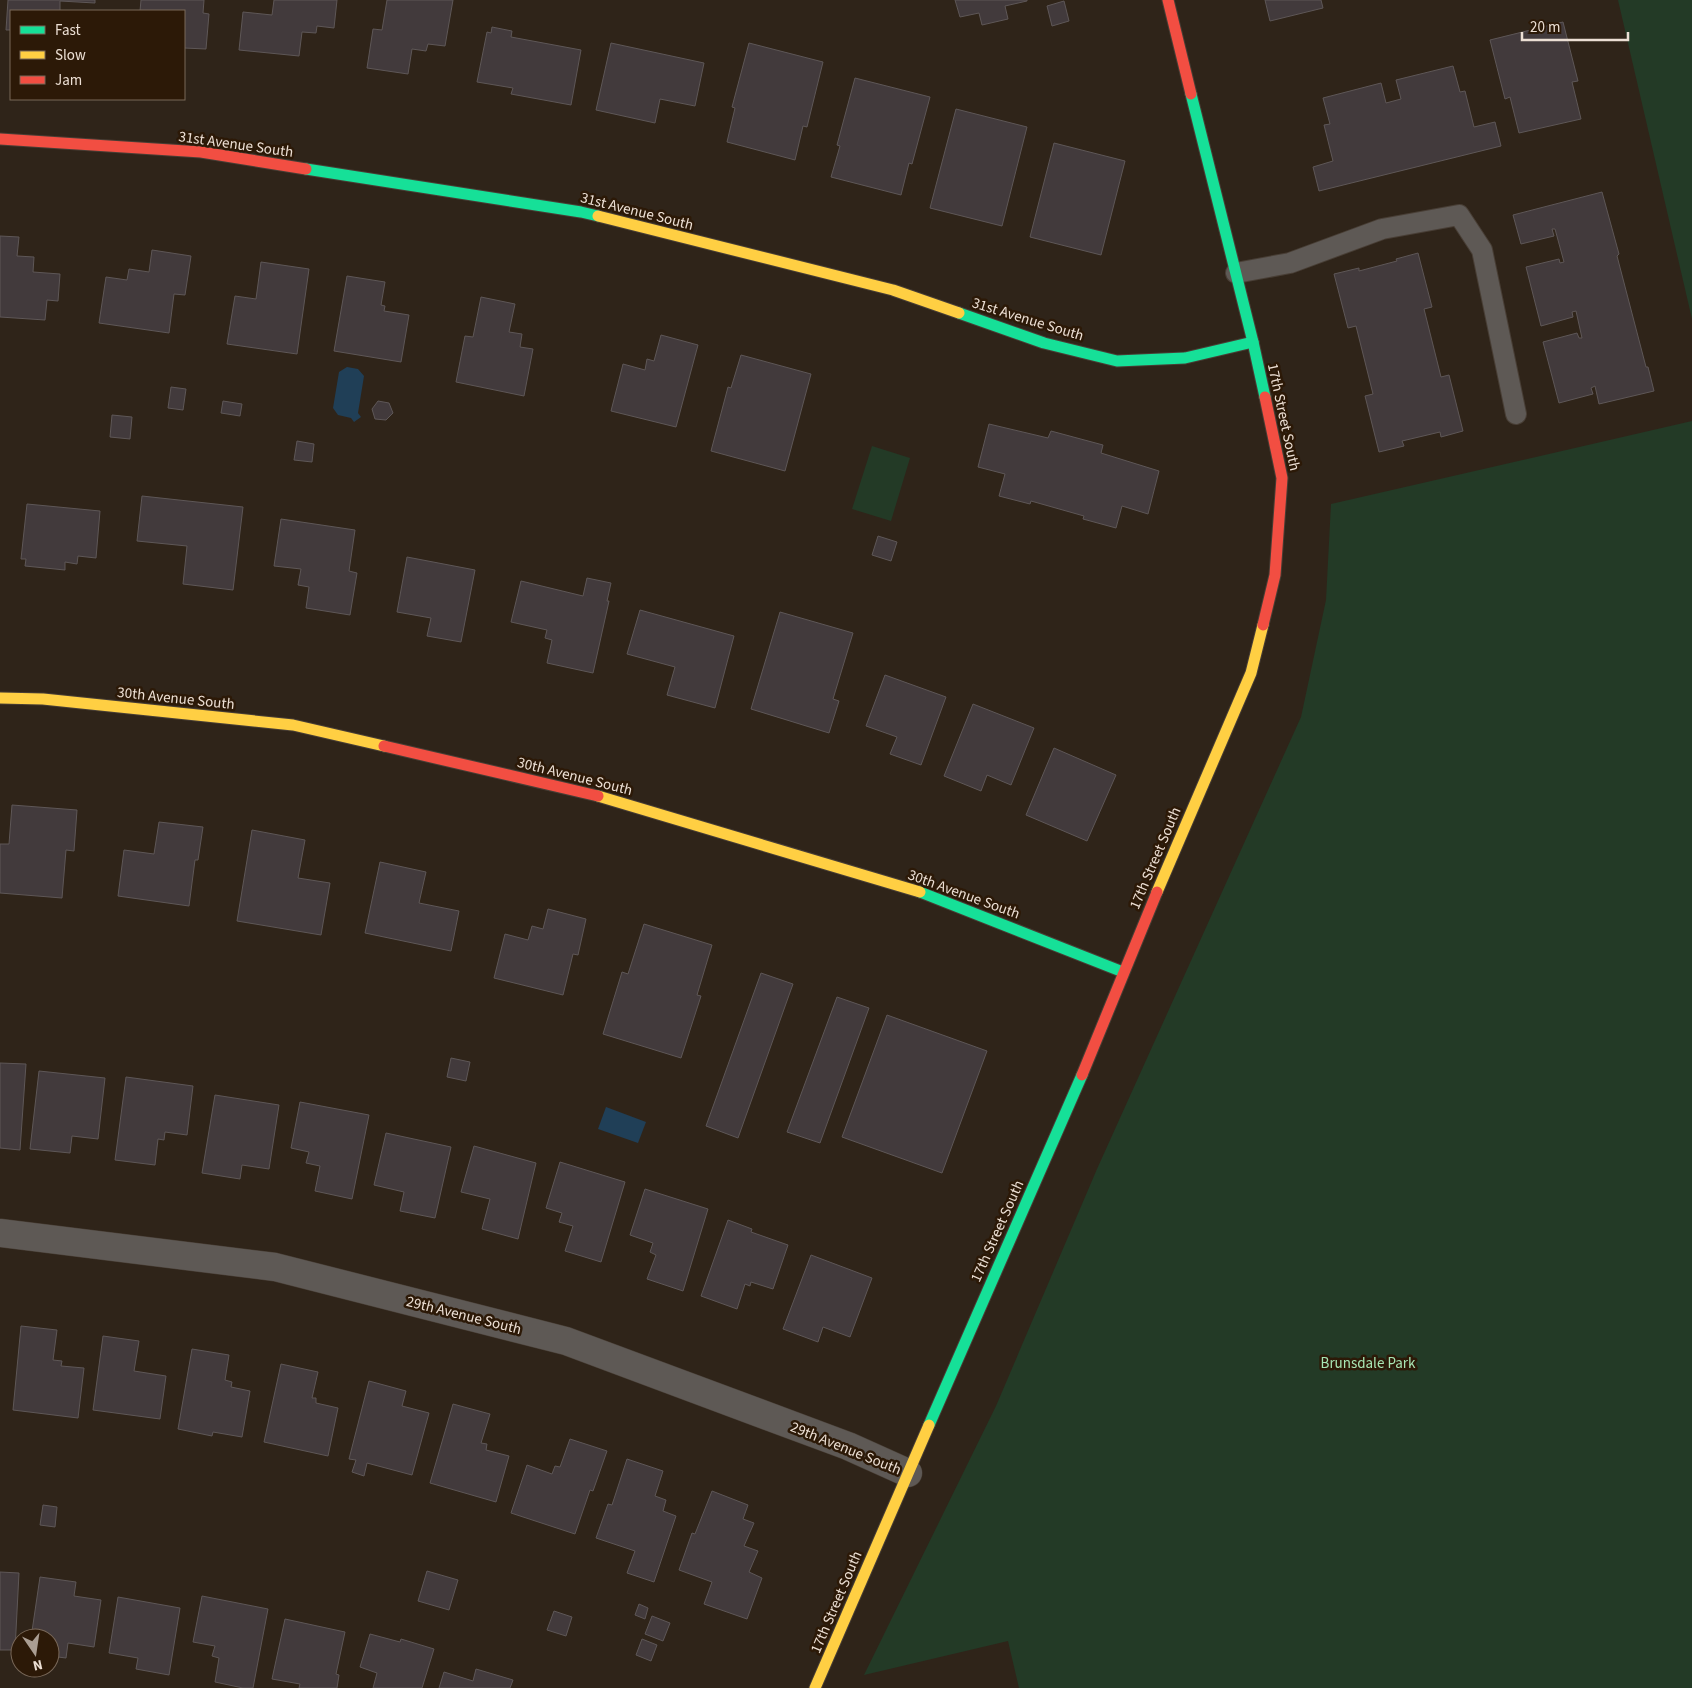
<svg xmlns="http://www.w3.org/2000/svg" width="1692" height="1688" font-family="'Source Sans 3',sans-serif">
<rect width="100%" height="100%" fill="#2f2419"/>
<g fill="#233a26">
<path d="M 1618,0 L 1692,0 L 1692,319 Z"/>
<path d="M 1692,421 L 1692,1688 L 1019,1688 L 1008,1641 L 864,1675 L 996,1406 L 1097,1169 L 1301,717 L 1326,600 L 1331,504 Z"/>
<path d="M 872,446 L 910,458 L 891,521 L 852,509 Z"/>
</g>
<g fill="#203f57">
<path d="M 347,367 L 358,369 L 364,376 L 358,413 L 361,417 L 354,422 L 351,418 L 338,415 L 333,408 L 339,372 Z"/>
<path d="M 606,1107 L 646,1122 L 638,1143 L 598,1129 Z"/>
</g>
<g fill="#423a3c" stroke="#5e5757">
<path d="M 8,0 L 95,0 L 95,3 L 60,1 L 60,11 L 11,11 L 11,30 L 6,30 Z"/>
<path d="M 141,0 L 204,0 L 203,13 L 209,14 L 206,49 L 184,48 L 184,11 L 140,11 Z"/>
<path d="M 274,0 L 337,0 L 334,28 L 317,26 L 316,33 L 302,32 L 299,56 L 239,50 L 243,12 L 272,15 Z"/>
<path d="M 387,0 L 453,0 L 445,46 L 428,44 L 426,51 L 412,49 L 408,74 L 367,68 L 373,29 L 382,30 Z"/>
<path d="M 955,0 L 1027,0 L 1027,1 L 1005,6 L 1008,19 L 982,25 L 979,13 L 960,17 Z"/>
<path d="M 1265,0 L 1321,0 L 1323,8 L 1270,21 Z"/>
<path d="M 1064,1 L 1069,21 L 1052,26 L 1047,6 Z"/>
<path d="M 1563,22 L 1578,81 L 1572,82 L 1581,119 L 1519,133 L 1510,97 L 1505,99 L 1490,40 Z"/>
<path d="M 492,27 L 512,31 L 511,37 L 581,50 L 571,105 L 511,94 L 513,88 L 477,82 L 487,32 L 491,33 Z"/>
<path d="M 611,43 L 704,63 L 695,106 L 660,99 L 655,123 L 596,110 Z"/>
<path d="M 749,43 L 823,62 L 807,127 L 803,126 L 795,160 L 727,142 L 735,108 L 732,107 Z"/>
<path d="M 1453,66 L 1460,92 L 1465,91 L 1474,127 L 1495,122 L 1501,146 L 1319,191 L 1313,167 L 1333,161 L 1324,125 L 1330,124 L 1323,98 L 1381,83 L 1386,103 L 1401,99 L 1396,80 Z"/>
<path d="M 855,78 L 930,97 L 912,164 L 909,163 L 901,195 L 831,177 L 840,146 L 837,145 Z"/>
<path d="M 956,109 L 1027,127 L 1002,226 L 930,208 Z"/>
<path d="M 1054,143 L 1125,161 L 1101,255 L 1030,237 Z"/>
<path d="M 1602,192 L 1619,254 L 1617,256 L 1646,367 L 1648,367 L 1654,391 L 1599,404 L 1595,386 L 1591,388 L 1593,394 L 1559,403 L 1543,342 L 1577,333 L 1579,338 L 1582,338 L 1576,311 L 1572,312 L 1573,317 L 1541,326 L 1526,267 L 1559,259 L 1560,263 L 1564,262 L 1555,229 L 1552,229 L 1554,236 L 1521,244 L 1513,215 Z"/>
<path d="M 0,236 L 19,237 L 17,256 L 34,257 L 33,272 L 60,274 L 58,301 L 47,300 L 45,320 L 0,317 Z"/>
<path d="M 152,250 L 191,256 L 185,295 L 174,294 L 169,333 L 99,323 L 106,277 L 127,280 L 129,269 L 149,272 Z"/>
<path d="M 1418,253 L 1432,307 L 1424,309 L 1441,377 L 1449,375 L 1463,431 L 1441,437 L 1440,432 L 1402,441 L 1404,446 L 1379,452 L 1365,396 L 1373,394 L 1356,326 L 1348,328 L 1334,274 L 1359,268 L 1359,271 L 1397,261 L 1396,259 Z"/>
<path d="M 261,262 L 309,269 L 297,354 L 227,344 L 235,296 L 256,299 Z"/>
<path d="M 347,276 L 385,282 L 381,305 L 385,306 L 384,311 L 409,315 L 401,362 L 334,351 Z"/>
<path d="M 481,297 L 515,304 L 509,332 L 522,334 L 520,347 L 533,349 L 524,396 L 456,382 L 465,336 L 473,337 Z"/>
<path d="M 661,335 L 698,345 L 676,427 L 611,411 L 623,364 L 645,370 L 647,359 L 654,361 Z"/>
<path d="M 741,355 L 811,374 L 785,471 L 711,451 L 728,387 L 731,388 Z"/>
<path d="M 171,387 L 186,389 L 183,410 L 168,408 Z"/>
<path d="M 223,401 L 242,404 L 240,416 L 221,413 Z"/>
<path d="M 378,401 L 389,403 L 393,413 L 386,420 L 375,419 L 372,409 Z"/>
<path d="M 112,415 L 132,417 L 130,439 L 110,437 Z"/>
<path d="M 989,424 L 1048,438 L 1051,431 L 1103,445 L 1101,453 L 1159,471 L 1148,514 L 1122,506 L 1116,528 L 1083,519 L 1084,516 L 1031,501 L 1030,504 L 999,496 L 1005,474 L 978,467 Z"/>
<path d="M 297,441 L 314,444 L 312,462 L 294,460 Z"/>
<path d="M 142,496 L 243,507 L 233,590 L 183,584 L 187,546 L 137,541 Z"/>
<path d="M 27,504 L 100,511 L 96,558 L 78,556 L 77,564 L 65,562 L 65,570 L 25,566 L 26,559 L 21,559 Z"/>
<path d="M 281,519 L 355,530 L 349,571 L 357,573 L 350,615 L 306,608 L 309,587 L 298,585 L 301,569 L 274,566 Z"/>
<path d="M 878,536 L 897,542 L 891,561 L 872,555 Z"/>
<path d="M 407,557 L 475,570 L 461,642 L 427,636 L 431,618 L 397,612 Z"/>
<path d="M 587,578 L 611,583 L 607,601 L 609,601 L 593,673 L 547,663 L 552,640 L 545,638 L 547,630 L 511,622 L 521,581 L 583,596 Z"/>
<path d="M 640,610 L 734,636 L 715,708 L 667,695 L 675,667 L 627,654 Z"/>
<path d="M 780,612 L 853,633 L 833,699 L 839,701 L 829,733 L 751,709 Z"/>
<path d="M 885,675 L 946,697 L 921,765 L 890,754 L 897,737 L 866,726 Z"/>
<path d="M 973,704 L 1034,728 L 1011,785 L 987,775 L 981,791 L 944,776 Z"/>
<path d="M 1054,748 L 1116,775 L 1087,841 L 1026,815 Z"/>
<path d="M 12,805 L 77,810 L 74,851 L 66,850 L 62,898 L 0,893 L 0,844 L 9,844 Z"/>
<path d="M 159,822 L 203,827 L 198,860 L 195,860 L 189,906 L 118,896 L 124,850 L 154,854 Z"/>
<path d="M 252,830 L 305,840 L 298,878 L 330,883 L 321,935 L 237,921 Z"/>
<path d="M 380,862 L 426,872 L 419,903 L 459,911 L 451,951 L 365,933 Z"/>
<path d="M 548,909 L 586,919 L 578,955 L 573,954 L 563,995 L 494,978 L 505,934 L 528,940 L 532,926 L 543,929 Z"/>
<path d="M 644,924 L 712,945 L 697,995 L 701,996 L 681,1058 L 603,1034 L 622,972 L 628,974 Z"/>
<path d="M 761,973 L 793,984 L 738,1138 L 706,1126 Z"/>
<path d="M 837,997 L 869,1008 L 820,1143 L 787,1132 Z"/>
<path d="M 887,1015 L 987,1051 L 942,1173 L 842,1137 Z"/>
<path d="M 451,1058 L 470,1062 L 466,1081 L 447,1077 Z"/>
<path d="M 0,1063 L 26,1064 L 20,1150 L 0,1148 Z"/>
<path d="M 39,1071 L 105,1078 L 98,1139 L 72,1136 L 70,1153 L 30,1149 Z"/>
<path d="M 126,1077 L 193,1086 L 187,1135 L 165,1132 L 164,1140 L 158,1139 L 155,1165 L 115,1160 Z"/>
<path d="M 215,1095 L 279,1105 L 269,1169 L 242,1165 L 240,1179 L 202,1173 Z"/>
<path d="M 300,1102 L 369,1115 L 352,1199 L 315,1191 L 320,1166 L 306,1163 L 309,1152 L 291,1148 Z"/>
<path d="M 386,1133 L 451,1147 L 435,1218 L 400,1211 L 404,1192 L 374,1185 Z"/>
<path d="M 474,1146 L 536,1163 L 518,1239 L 482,1229 L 490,1199 L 461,1192 Z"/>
<path d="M 560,1162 L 625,1182 L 601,1262 L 565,1251 L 573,1226 L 559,1222 L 562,1213 L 546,1208 Z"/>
<path d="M 645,1189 L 708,1209 L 683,1291 L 647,1279 L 656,1255 L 650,1252 L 653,1243 L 630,1235 Z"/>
<path d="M 728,1220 L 752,1229 L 751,1232 L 788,1245 L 773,1289 L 751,1282 L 750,1286 L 745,1284 L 737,1309 L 701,1296 Z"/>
<path d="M 811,1255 L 872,1278 L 850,1337 L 823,1327 L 818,1342 L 783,1329 Z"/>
<path d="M 21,1326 L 57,1330 L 53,1360 L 62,1361 L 61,1366 L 84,1368 L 78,1418 L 13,1410 Z"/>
<path d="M 103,1336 L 139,1341 L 134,1371 L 166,1376 L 160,1419 L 93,1410 Z"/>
<path d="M 192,1349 L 229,1355 L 225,1380 L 232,1382 L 231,1387 L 250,1391 L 242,1437 L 213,1432 L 212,1436 L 178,1429 Z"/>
<path d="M 281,1364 L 318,1372 L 312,1398 L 316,1398 L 316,1403 L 338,1408 L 328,1456 L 264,1442 Z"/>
<path d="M 369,1381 L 406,1391 L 402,1406 L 429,1413 L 412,1475 L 367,1463 L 364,1476 L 352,1472 L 356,1460 L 349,1459 Z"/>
<path d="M 453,1404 L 490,1414 L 481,1443 L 487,1444 L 486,1450 L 509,1456 L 496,1502 L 430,1483 Z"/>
<path d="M 570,1439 L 607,1451 L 593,1491 L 590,1490 L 575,1534 L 511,1513 L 527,1465 L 552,1474 L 555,1466 L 560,1467 Z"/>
<path d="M 627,1459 L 663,1471 L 655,1496 L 666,1500 L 663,1511 L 676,1516 L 654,1582 L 627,1573 L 635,1551 L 596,1538 L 608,1504 L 612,1505 Z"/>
<path d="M 712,1491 L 748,1505 L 743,1519 L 754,1523 L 744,1546 L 758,1551 L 749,1572 L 762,1578 L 747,1619 L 704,1604 L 712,1582 L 679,1570 L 692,1533 L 695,1534 Z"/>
<path d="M 43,1505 L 57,1507 L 55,1527 L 40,1525 Z"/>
<path d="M 427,1571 L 458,1580 L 449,1610 L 418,1601 Z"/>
<path d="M 0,1572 L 19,1573 L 15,1650 L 0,1650 Z"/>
<path d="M 40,1577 L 76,1582 L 74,1596 L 101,1600 L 94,1647 L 68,1643 L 66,1658 L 50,1656 L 50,1638 L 31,1638 Z"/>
<path d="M 202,1596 L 268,1609 L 253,1688 L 243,1688 L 215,1682 L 219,1658 L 212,1656 L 215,1646 L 193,1642 Z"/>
<path d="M 118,1597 L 180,1608 L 169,1675 L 136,1669 L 138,1658 L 109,1653 Z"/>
<path d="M 639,1604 L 648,1608 L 645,1619 L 635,1615 Z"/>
<path d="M 554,1611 L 572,1617 L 566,1636 L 547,1630 Z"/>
<path d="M 652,1616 L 670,1623 L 663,1641 L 645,1634 Z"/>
<path d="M 285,1619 L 345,1632 L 336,1674 L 339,1675 L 337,1688 L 299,1688 L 300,1684 L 272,1679 Z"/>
<path d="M 370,1634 L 400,1642 L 401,1639 L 434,1649 L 422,1688 L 373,1688 L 377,1673 L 360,1667 Z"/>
<path d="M 642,1639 L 657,1645 L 651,1661 L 636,1655 Z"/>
<path d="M 476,1669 L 513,1680 L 510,1688 L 439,1688 L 444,1672 L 473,1681 Z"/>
</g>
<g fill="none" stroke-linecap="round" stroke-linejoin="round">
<g stroke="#483e35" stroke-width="22">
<path id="lane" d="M 1236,273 L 1290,263 L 1382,229 L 1459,215 L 1482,250 L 1516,414"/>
</g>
<g stroke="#483e35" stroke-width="29">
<path id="street" d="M 0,1233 L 275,1267 L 566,1341 L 848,1446 L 908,1473"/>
</g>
<g stroke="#483e35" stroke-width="13">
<g id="fast">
<path d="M 1191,94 L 1253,342 L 1265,397"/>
<path d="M 306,169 L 581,212 L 598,216"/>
<path d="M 959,313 L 1044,343 L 1117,361 L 1185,358 L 1253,342"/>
<path d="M 920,892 L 1123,972"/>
<path d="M 929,1425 L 1082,1075"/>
</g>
</g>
<g stroke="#483e35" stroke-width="13">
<g id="slow">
<path d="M 598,216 L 893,290 L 959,313"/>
<path d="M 0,698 L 43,699 L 293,725 L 384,746"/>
<path d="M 598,796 L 920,892"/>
<path d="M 1157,892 L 1251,673 L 1263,625"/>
<path d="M 815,1688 L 929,1425"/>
</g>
</g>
<g stroke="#483e35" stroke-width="13">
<g id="jam">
<path d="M 1168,0 L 1191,94"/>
<path d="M 0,139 L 201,152 L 306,169"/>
<path d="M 1263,625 L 1275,575 L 1282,478 L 1265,397"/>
<path d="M 384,746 L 598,796"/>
<path d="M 1082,1075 L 1157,892"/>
</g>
</g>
<use href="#lane" stroke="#5e5955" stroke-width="20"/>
<use href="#street" stroke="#5e5955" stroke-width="28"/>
<use href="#fast" stroke="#16e098" stroke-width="11"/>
<use href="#slow" stroke="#ffcf43" stroke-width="11"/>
<use href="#jam" stroke="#f24e42" stroke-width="11"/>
</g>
<g text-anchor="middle" stroke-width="5" stroke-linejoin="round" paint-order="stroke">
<g font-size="15" fill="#ecdfd4" stroke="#2c1907">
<text transform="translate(236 144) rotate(8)" y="5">31st Avenue South</text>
<text transform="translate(637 211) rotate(14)" y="5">31st Avenue South</text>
<text transform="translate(1028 319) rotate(17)" y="5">31st Avenue South</text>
<text transform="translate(1284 417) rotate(78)" y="5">17th Street South</text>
<text transform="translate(176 698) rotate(6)" y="5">30th Avenue South</text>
<text transform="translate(575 776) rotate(14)" y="5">30th Avenue South</text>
<text transform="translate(1155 858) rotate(-67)" y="5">17th Street South</text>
<text transform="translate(964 894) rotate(20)" y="5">30th Avenue South</text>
<text transform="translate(997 1231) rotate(-66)" y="5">17th Street South</text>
<text transform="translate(464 1315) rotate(14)" y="5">29th Avenue South</text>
<text transform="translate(846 1448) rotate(22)" y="5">29th Avenue South</text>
<text transform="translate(836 1602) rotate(-67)" y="5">17th Street South</text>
</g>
<g font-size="15" fill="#a7e5b4" stroke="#2c1907">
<text x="1368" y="1368">Brunsdale Park</text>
</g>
</g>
<rect x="10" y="10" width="175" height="90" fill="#2c1907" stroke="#796859"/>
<rect x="20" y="26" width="25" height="8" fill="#16e098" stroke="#796859"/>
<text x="55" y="35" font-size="15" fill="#ecdfd4">Fast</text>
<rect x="20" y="51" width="25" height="8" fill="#ffcf43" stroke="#796859"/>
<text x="55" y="60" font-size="15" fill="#ecdfd4">Slow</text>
<rect x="20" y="76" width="25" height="8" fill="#f24e42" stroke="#796859"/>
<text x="55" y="85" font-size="15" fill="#ecdfd4">Jam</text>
<g transform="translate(35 1653) rotate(167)"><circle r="24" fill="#2c1907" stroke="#796859"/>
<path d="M0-4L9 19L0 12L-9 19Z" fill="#aa9e93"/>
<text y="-8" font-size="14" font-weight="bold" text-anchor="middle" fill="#ecdfd4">N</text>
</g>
<path d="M1522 32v8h106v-8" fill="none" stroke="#ecdfd4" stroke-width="2.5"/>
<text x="1530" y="32" font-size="15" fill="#ecdfd4" stroke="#2c1907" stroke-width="4" paint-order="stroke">20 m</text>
</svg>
